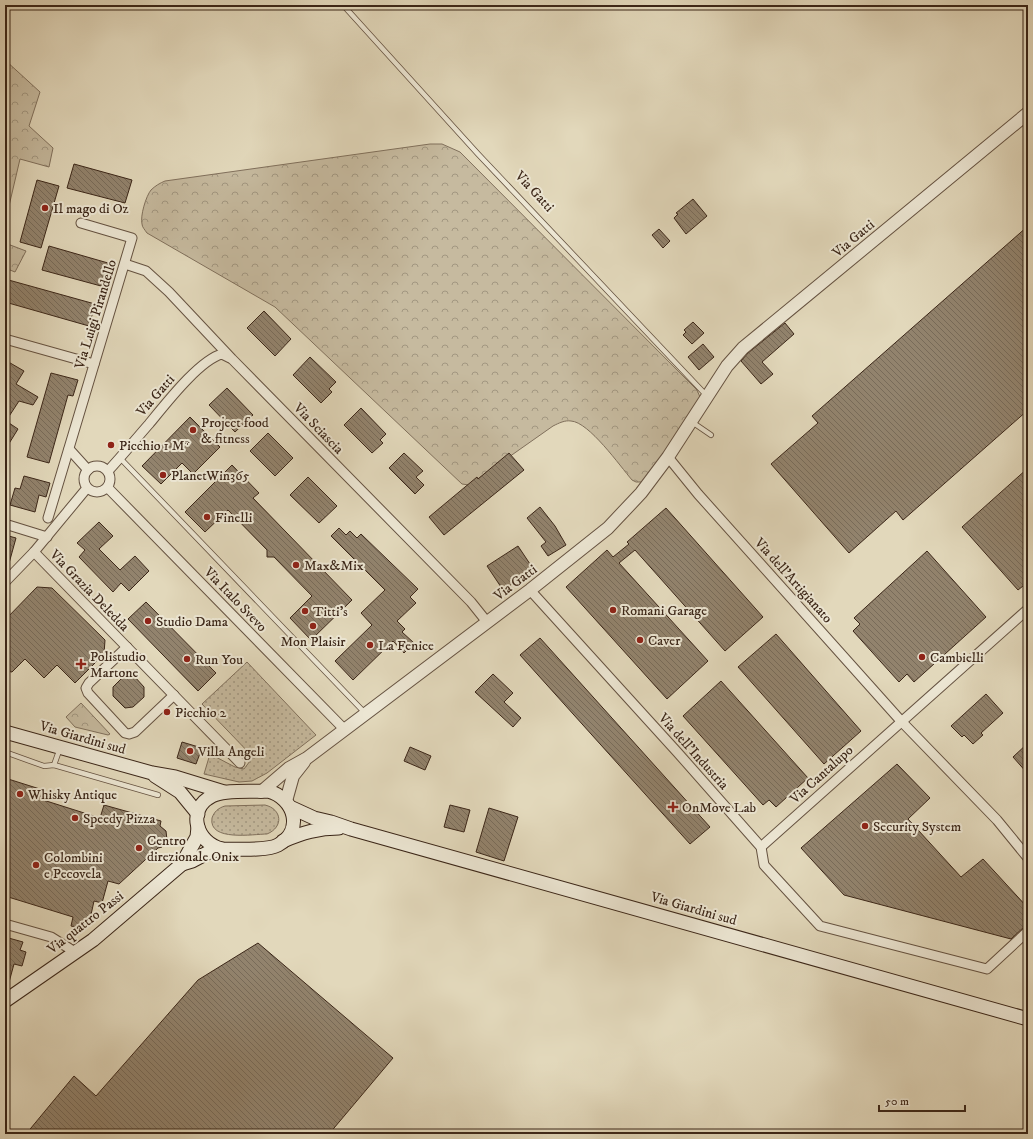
<svg xmlns="http://www.w3.org/2000/svg" width="1033" height="1139" font-family="'IM FELL DW Pica',serif">
<defs>
<pattern id="grass-dots" width="8" height="8" patternUnits="userSpaceOnUse"><rect width="8" height="8" fill="#c6ba9f"/><path d="M2 2h.1M6 6h.1" fill="none" stroke="#a29781" stroke-width="1.8" stroke-linecap="round"/></pattern>
<pattern id="park-crowns" width="20" height="18" patternUnits="userSpaceOnUse"><rect width="20" height="18" fill="#c6ba9f"/><path d="M2 6a3 3 0 1 1 6 0M12 15a3 3 0 1 1 6 0" fill="none" stroke="#a29781"/></pattern>
<pattern id="building-back-hatch" width="6" height="6" patternUnits="userSpaceOnUse"><rect width="6" height="6" fill="#92836d"/><path d="M-1 5l2 2M0 0l6 6M5-1l2 2" fill="none" stroke="#786b59"/></pattern>
</defs>
<rect width="100%" height="100%" fill="#e2d8bb"/>
<filter id="stains"><feTurbulence type="fractalNoise" baseFrequency=".005" numOctaves="4"/><feColorMatrix values="0 0 0 0 .2 0 0 0 0 .09 0 0 0 0 .02 0 0 0 .5 -.17"/></filter>
<radialGradient id="worn" r=".72"><stop offset=".6" stop-color="#630" stop-opacity="0"/><stop offset="1" stop-color="#630" stop-opacity=".3"/></radialGradient>
<g fill="url(#grass-dots)" stroke="#80705c">
<path d="M 247,662 L 316,735 L 267,773 L 252,781 L 239,782 L 204,774 L 210,754 L 235,767 L 244,769 L 253,757 L 202,704 Z"/>
<path d="M 265,805 C 282,809 284,827 267,834 C 254,834 208,842 212,818 C 214,812 218,808 225,806 Z"/>
</g>
<g fill="url(#park-crowns)" stroke="#80705c">
<path d="M 5,60 L 40,92 L 29,126 L 53,148 L 49,167 L 20,159 L 5,223 Z"/>
<path d="M 430,144 L 442,144 L 460,152 L 697,390 L 700,397 L 698,404 L 645,482 L 636,482 L 632,480 C 620,466 589,422 571,421 C 565,420 559,423 553,426 L 472,483 L 469,485 L 462,484 L 275,307 L 147,233 C 145,230 142,227 142,224 C 140,216 146,196 151,190 C 155,186 160,183 165,181 Z"/>
<path d="M 5,243 L 26,251 L 15,272 L 5,268 Z"/>
<path d="M 81,703 L 110,734 L 108,735 L 75,727 L 66,717 Z"/>
</g>
<g fill="url(#building-back-hatch)" stroke="#3b2618">
<path d="M 74,164 L 132,180 L 125,203 L 67,188 Z"/>
<path d="M 37,180 L 59,186 L 41,248 L 20,242 Z"/>
<path d="M 693,199 L 707,216 L 686,234 L 674,218 L 678,214 L 676,213 Z"/>
<path d="M 1028,226 L 1028,410 L 903,520 L 896,511 L 849,553 L 771,464 L 818,423 L 812,416 Z"/>
<path d="M 659,229 L 670,241 L 663,248 L 652,235 Z"/>
<path d="M 49,246 L 108,263 L 101,286 L 42,270 Z"/>
<path d="M 5,279 L 95,304 L 89,326 L 5,302 Z"/>
<path d="M 264,311 L 291,339 L 275,356 L 247,328 Z"/>
<path d="M 693,322 L 704,333 L 692,344 L 683,335 L 686,332 L 684,330 Z"/>
<path d="M 785,323 L 794,334 L 762,362 L 773,374 L 761,384 L 741,361 L 748,353 Z"/>
<path d="M 703,344 L 714,357 L 699,370 L 688,357 Z"/>
<path d="M 310,357 L 336,382 L 329,389 L 332,392 L 321,403 L 293,375 Z"/>
<path d="M 5,360 L 24,371 L 16,384 L 38,397 L 33,405 L 19,401 L 6,421 L 18,429 L 5,450 Z"/>
<path d="M 51,373 L 78,380 L 73,396 L 68,395 L 49,463 L 27,457 Z"/>
<path d="M 227,388 L 253,415 L 235,432 L 209,405 Z"/>
<path d="M 361,408 L 386,434 L 380,440 L 383,443 L 372,453 L 344,425 Z"/>
<path d="M 190,417 L 220,447 L 193,474 L 182,463 L 161,484 L 142,466 Z"/>
<path d="M 268,433 L 293,458 L 275,476 L 250,451 Z"/>
<path d="M 404,453 L 423,471 L 416,477 L 424,485 L 415,494 L 389,468 Z"/>
<path d="M 509,453 L 524,470 L 444,535 L 429,517 L 477,477 L 478,479 Z"/>
<path d="M 232,465 L 259,493 L 253,498 L 352,600 L 311,640 L 290,618 L 312,596 L 274,557 L 267,557 L 267,550 L 228,510 L 205,532 L 185,512 Z"/>
<path d="M 1028,468 L 1028,582 L 1018,590 L 962,527 Z"/>
<path d="M 24,476 L 50,483 L 46,497 L 39,495 L 35,512 L 10,505 L 15,488 L 20,489 Z"/>
<path d="M 308,477 L 337,506 L 319,523 L 290,495 Z"/>
<path d="M 540,507 L 555,526 L 566,545 L 548,556 L 541,546 L 546,542 L 527,518 Z"/>
<path d="M 666,508 L 763,617 L 725,651 L 635,550 L 619,563 L 708,661 L 667,699 L 566,587 L 607,550 L 613,557 L 629,544 L 627,542 Z"/>
<path d="M 99,522 L 113,536 L 99,549 L 120,570 L 135,556 L 149,571 L 129,591 L 121,583 L 113,592 L 79,557 L 85,550 L 77,543 Z"/>
<path d="M 339,528 L 346,535 L 350,531 L 357,538 L 361,534 L 418,589 L 410,597 L 416,603 L 397,621 L 405,629 L 402,632 L 414,643 L 404,653 L 393,641 L 353,680 L 335,661 L 372,625 L 361,613 L 385,590 L 331,536 Z"/>
<path d="M 5,535 L 16,538 L 8,567 L 5,566 Z"/>
<path d="M 518,546 L 534,570 L 503,590 L 487,566 Z"/>
<path d="M 927,551 L 986,617 L 914,682 L 907,674 L 899,682 L 853,631 L 860,624 L 854,618 Z"/>
<path d="M 37,587 L 52,588 L 105,640 L 104,654 L 75,683 L 57,665 L 44,678 L 25,659 L 12,672 L 5,671 L 5,620 Z"/>
<path d="M 146,602 L 216,673 L 198,691 L 128,619 Z"/>
<path d="M 776,634 L 861,731 L 824,764 L 738,667 Z"/>
<path d="M 540,638 L 710,827 L 690,844 L 520,655 Z"/>
<path d="M 493,674 L 513,693 L 504,702 L 521,718 L 513,727 L 475,692 Z"/>
<path d="M 124,676 L 134,676 L 144,687 L 144,697 L 133,707 L 125,708 L 113,696 L 113,687 Z"/>
<path d="M 721,681 L 808,778 L 776,807 L 769,800 L 763,805 L 683,716 Z"/>
<path d="M 986,694 L 1003,713 L 981,733 L 983,735 L 973,744 L 964,735 L 962,737 L 951,726 Z"/>
<path d="M 182,742 L 202,748 L 196,764 L 177,758 Z"/>
<path d="M 1028,743 L 1028,774 L 1013,757 Z"/>
<path d="M 410,747 L 431,756 L 425,770 L 404,761 Z"/>
<path d="M 897,764 L 930,798 L 908,819 L 961,877 L 983,859 L 1028,908 L 1028,925 L 1024,927 L 1011,939 L 844,895 L 801,848 Z"/>
<path d="M 5,778 L 43,790 L 40,799 L 100,818 L 104,805 L 161,821 L 160,826 L 166,831 L 167,840 L 162,847 L 158,848 L 119,884 L 108,881 L 102,903 L 94,901 L 89,924 L 80,928 L 71,926 L 73,917 L 5,896 Z"/>
<path d="M 450,805 L 470,810 L 464,832 L 444,827 Z"/>
<path d="M 489,808 L 518,817 L 504,861 L 476,852 Z"/>
<path d="M 5,937 L 23,942 L 20,950 L 26,952 L 22,966 L 14,964 L 8,986 L 5,986 Z"/>
<path d="M 258,943 L 393,1058 L 329,1134 L 26,1134 L 74,1076 L 96,1096 L 198,980 Z"/>
</g>
<g fill="none" stroke-linecap="round" stroke-linejoin="round">
<g stroke="#655241" stroke-width="6">
<g id="service">
<path d="M 343,5 L 478,154 L 707,396"/>
<path d="M 692,422 L 711,435"/>
<path d="M 120,458 L 365,713"/>
<path d="M 5,752 L 44,766 L 54,765 L 158,795"/>
<path d="M 54,765 L 60,748"/>
</g>
</g>
<g stroke="#655241" stroke-width="11">
<g id="minor">
<path d="M 125,264 L 146,271 L 169,292 L 232,359 L 471,602 L 487,622"/>
<path d="M 5,339 L 94,364"/>
<path d="M 69,449 L 88,470"/>
<path d="M 668,457 L 698,494 L 901,721 L 997,820 L 1028,858"/>
<circle cx="97" cy="479" r="13"/>
<path d="M 108,471 C 122,456 135,440 149,424 C 164,406 199,360 222,354 L 230,358"/>
<path d="M 108,488 L 345,730"/>
<path d="M 48,518 L 132,238 L 81,223"/>
<path d="M 5,524 L 47,537"/>
<path d="M 34,552 L 240,763"/>
<path d="M 5,582 L 34,552 L 87,488"/>
<path d="M 530,590 L 678,753 L 761,847 L 764,865 L 820,926 L 987,969 L 1028,931"/>
<path d="M 127,647 L 89,683 L 86,688 L 88,693 L 125,733 L 129,734 L 135,732 L 174,695"/>
<path d="M 761,847 L 1028,609"/>
<path d="M 5,924 L 51,937 L 75,952"/>
</g>
</g>
<g stroke="#655241" stroke-width="14">
<g id="tertiary">
<path d="M 261,792 L 289,768 L 307,758 L 530,590 L 608,528 L 641,493 L 668,457 L 727,366 L 743,348 L 1028,113"/>
<path d="M 286,801 L 293,776 L 304,762"/>
</g>
</g>
<g stroke="#3b2618" stroke-width="15">
<g id="secondary">
<path d="M 5,732 L 152,773 L 175,777 L 224,792"/>
<path d="M 155,776 L 180,792 L 198,814"/>
<path d="M 268,791 C 295,798 304,831 278,845 C 267,851 237,849 222,849 C 196,843 186,809 212,796 C 224,789 253,792 268,791 Z"/>
<path d="M 290,807 L 314,818 L 331,822 L 351,829 L 1028,1019"/>
<path d="M 283,841 C 302,833 318,828 339,828"/>
<path d="M 182,864 L 192,861 L 209,852 L 222,849"/>
<path d="M 5,1001 L 93,940 L 182,864 L 197,837 L 198,827"/>
</g>
</g>
<use href="#service" stroke="#ece6d3" stroke-width="4.5"/>
<use href="#minor" stroke="#ece6d3" stroke-width="9"/>
<use href="#tertiary" stroke="#ece6d3" stroke-width="12"/>
<use href="#secondary" stroke="#ece6d3" stroke-width="13"/>
</g>
<g fill="#8f2418" stroke="#ece6d3" stroke-width="1.5">
<circle cx="45" cy="208" r="4"/>
<circle cx="193" cy="430" r="4"/>
<circle cx="111" cy="445" r="4"/>
<circle cx="163" cy="475" r="4"/>
<circle cx="207" cy="517" r="4"/>
<circle cx="296" cy="565" r="4"/>
<circle cx="613" cy="610" r="4"/>
<circle cx="305" cy="611" r="4"/>
<circle cx="148" cy="621" r="4"/>
<circle cx="313" cy="626" r="4"/>
<circle cx="640" cy="640" r="4"/>
<circle cx="370" cy="645" r="4"/>
<circle cx="922" cy="657" r="4"/>
<circle cx="187" cy="659" r="4"/>
<path d="M79 658h4v4h4v4h-4v4h-4v-4h-4v-4h4z"/>
<circle cx="167" cy="712" r="4"/>
<circle cx="190" cy="751" r="4"/>
<circle cx="20" cy="794" r="4"/>
<path d="M671 801h4v4h4v4h-4v4h-4v-4h-4v-4h4z"/>
<circle cx="75" cy="818" r="4"/>
<circle cx="865" cy="826" r="4"/>
<circle cx="139" cy="848" r="4"/>
<circle cx="36" cy="865" r="4"/>
</g>
<g text-anchor="middle" stroke-width="4" stroke-linejoin="round" paint-order="stroke">
<g font-size="14" fill="#3b2618" stroke="#ece6d3">
<text transform="translate(535 191) rotate(47)" y="5">Via Gatti</text>
<text transform="translate(853 238) rotate(-40)" y="5">Via Gatti</text>
<text transform="translate(95 314) rotate(-73)" y="5">Via Luigi Pirandello</text>
<text transform="translate(155 395) rotate(-49)" y="5">Via Gatti</text>
<text transform="translate(319 428) rotate(46)" y="5">Via Sciascia</text>
<text transform="translate(794 580) rotate(48)" y="5">Via dell'Artigianato</text>
<text transform="translate(515 582) rotate(-37)" y="5">Via Gatti</text>
<text transform="translate(90 590) rotate(46)" y="5">Via Grazia Deledda</text>
<text transform="translate(236 599) rotate(46)" y="5">Via Italo Svevo</text>
<text transform="translate(83 737) rotate(16)" y="5">Via Giardini sud</text>
<text transform="translate(694 751) rotate(48)" y="5">Via dell'Industria</text>
<text transform="translate(821 774) rotate(-42)" y="5">Via Cantalupo</text>
<text transform="translate(694 908) rotate(16)" y="5">Via Giardini sud</text>
<text transform="translate(85 922) rotate(-38)" y="5">Via quattro Passi</text>
</g>
<g font-size="14" fill="#3b2618" stroke="#ece6d3" text-anchor="start">
<text x="53" y="213">Il mago di Oz</text>
<text x="201" y="427">Project food<tspan x="201" dy="16">&amp; fitness</tspan></text>
<text x="119" y="450">Picchio 1 M*</text>
<text x="171" y="480">PlanetWin365</text>
<text x="215" y="522">Finelli</text>
<text x="304" y="570">Max&amp;Mix</text>
<text x="621" y="615">Romani Garage</text>
<text x="313" y="616">Titti's</text>
<text x="156" y="626">Studio Dama</text>
<text x="648" y="645">Caver</text>
<text x="313" y="646" text-anchor="middle">Mon Plaisir</text>
<text x="378" y="650">La Fenice</text>
<text x="90" y="661">Polistudio<tspan x="90" dy="16">Martone</tspan></text>
<text x="930" y="662">Cambielli</text>
<text x="195" y="664">Run You</text>
<text x="175" y="717">Picchio 2</text>
<text x="198" y="756">Villa Angeli</text>
<text x="28" y="799">Whisky Antique</text>
<text x="682" y="812">OnMove Lab</text>
<text x="83" y="823">Speedy Pizza</text>
<text x="873" y="831">Security System</text>
<text x="147" y="845">Centro<tspan x="147" dy="16">direzionale Onix</tspan></text>
<text x="44" y="862">Colombini<tspan x="44" dy="16">e Pecovela</tspan></text>
</g>
</g>
<rect width="1033" height="1139" fill="none" stroke="#e2d8bb" stroke-width="20"/>
<rect x="6" y="6" width="1021" height="1127" fill="none" stroke="#3b2618" stroke-width="2"/>
<rect x="10" y="10" width="1013" height="1119" fill="none" stroke="#3b2618"/>
<path d="M879 1105v6h86v-6" fill="none" stroke="#3b2618" stroke-width="2"/>
<text x="885" y="1105" font-size="12" fill="#3b2618" stroke="#ece6d3" stroke-width="3" paint-order="stroke">50 m</text>
<rect width="100%" height="100%" filter="url(#stains)"/>
<rect width="100%" height="100%" fill="url(#worn)"/>
</svg>
